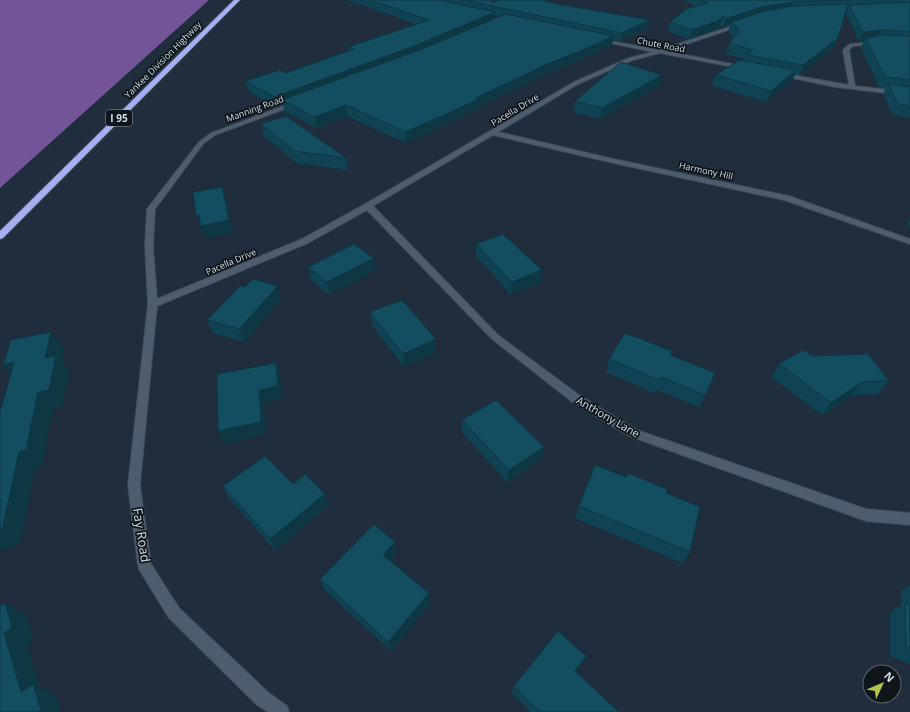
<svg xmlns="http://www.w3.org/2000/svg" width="910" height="712" font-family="'Open Sans',sans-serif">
<rect width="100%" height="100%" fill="#1f2d3c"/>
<path fill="#735498" d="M 0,0 L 209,0 L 0,188 Z"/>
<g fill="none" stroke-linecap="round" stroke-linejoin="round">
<g stroke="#3d4955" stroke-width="2">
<g id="minor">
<path d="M 741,23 L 743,25 L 666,51 L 742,66 L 744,67 L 744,69 L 660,53 L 633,60 L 578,84 L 498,132 L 609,158 L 789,196 L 910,239 L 910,244 L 784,200 L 609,162 L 493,135 L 373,206 L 498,335 L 579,395 L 637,430 L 866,509 L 910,513 L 910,525 L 866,521 L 629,436 L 571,401 L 492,339 L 367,210 L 308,243 L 157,306 L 140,485 L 151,564 L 179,608 L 269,693 L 287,706 L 289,712 L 268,712 L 257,705 L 169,618 L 140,571 L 138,566 L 128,485 L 148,304 L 145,246 L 147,209 L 199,142 L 211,133 L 294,102 L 298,102 L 298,104 L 215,135 L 203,144 L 155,209 L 153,246 L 157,299 L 302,239 L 365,204 L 574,82 L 629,58 L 653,52 L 601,41 L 599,39 L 660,50 Z"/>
<path d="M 875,42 L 877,44 L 853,46 L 849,50 L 855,86 L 910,92 L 910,96 L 835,87 L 778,75 L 781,73 L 849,85 L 843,50 L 850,44 Z"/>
</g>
</g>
<g stroke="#3d4955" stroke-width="2">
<path id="highway" d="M 234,0 L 240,0 L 3,238 L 0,239 L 0,231 Z"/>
</g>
<use href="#minor" fill="#4e5d6e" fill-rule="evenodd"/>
<use href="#highway" fill="#a5aff3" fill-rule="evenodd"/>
</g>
<g fill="#0f4353" fill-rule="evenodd">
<path d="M 347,0 L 492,0 L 492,3 L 648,28 L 620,41 L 613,40 L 612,45 L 578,61 L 546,74 L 478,107 L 478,109 L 406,143 L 347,116 L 317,128 L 284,111 L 283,104 L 277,107 L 248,91 L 245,81 L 286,73 L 349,51 L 348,47 L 416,24 ZM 495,15 L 500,16 L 495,18 Z"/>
<path d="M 684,0 L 910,0 L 910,118 L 892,114 L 883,94 L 886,88 L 879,87 L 861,47 L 864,41 L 859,41 L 846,13 L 848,8 L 847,8 L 838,38 L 833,48 L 799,75 L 795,75 L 792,81 L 766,102 L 712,86 L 716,75 L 744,61 L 745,59 L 726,54 L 729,43 L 734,37 L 728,32 L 730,25 L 723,28 L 720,25 L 715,30 L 690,39 L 668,31 L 670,22 L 696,6 Z"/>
<path d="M 659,86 L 600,119 L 573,112 L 575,101 Z"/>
<path d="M 261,124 L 346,158 L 348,170 L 297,163 L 264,136 Z"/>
<path d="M 910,219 L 910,226 L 907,224 Z"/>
<path d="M 476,244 L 542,270 L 540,283 L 511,294 L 476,256 Z"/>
<path d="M 308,267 L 375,270 L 330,295 L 311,280 Z"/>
<path d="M 245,287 L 281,299 L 244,342 L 213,333 L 207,320 Z"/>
<path d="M 370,312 L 436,339 L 436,352 L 404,367 L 372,325 Z"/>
<path d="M 670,355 L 705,395 L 699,407 L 656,390 L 654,393 L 606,372 L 609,359 Z"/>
<path d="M 813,356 L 889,381 L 878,394 L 852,395 L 822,415 L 771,377 L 779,364 Z"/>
<path d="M 462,420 L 544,447 L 541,459 L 507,482 L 462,432 Z"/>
<path d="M 628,473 L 666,493 L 690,552 L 682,563 L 575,518 L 579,506 L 626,477 Z"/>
<path d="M 293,484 L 325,494 L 329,505 L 275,550 L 229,498 L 223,486 Z"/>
<path d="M 397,553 L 390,561 L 430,603 L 391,651 L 324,589 L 320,579 Z"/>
<path d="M 910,585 L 910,664 L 890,656 L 890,612 L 901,605 L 901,591 Z"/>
<path d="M 581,664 L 576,672 L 619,712 L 530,712 L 512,693 L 514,686 Z"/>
</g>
<g fill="#0d3743">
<path d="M 793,2 L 790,11 L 731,22 L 730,25 L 723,28 L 726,19 L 761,7 Z"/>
<path d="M 495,12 L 495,20 L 287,103 L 282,100 L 283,104 L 277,107 L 274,97 Z"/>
<path d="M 723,16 L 720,25 L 715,30 L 690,39 L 692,30 Z"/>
<path d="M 650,20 L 648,28 L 620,41 L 622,33 Z"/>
<path d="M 881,30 L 876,39 L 866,38 L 864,41 L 859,41 L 863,32 Z"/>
<path d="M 614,36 L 612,45 L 578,61 L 546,74 L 478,107 L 478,109 L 406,143 L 406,132 L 547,64 Z"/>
<path d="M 838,38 L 833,48 L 799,75 L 803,65 Z"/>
<path d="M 796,70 L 792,81 L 766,102 L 771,91 Z"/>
<path d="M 662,75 L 659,86 L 600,119 L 602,108 Z"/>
<path d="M 346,105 L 347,116 L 317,128 L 315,117 Z"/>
<path d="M 222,187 L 226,199 L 233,233 L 206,238 L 196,215 Z"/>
<path d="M 374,258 L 375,270 L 330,295 L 327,282 Z"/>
<path d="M 542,270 L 540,283 L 511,294 L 512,282 Z"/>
<path d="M 278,286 L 281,299 L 244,342 L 239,329 Z"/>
<path d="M 51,332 L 64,349 L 61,361 L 69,372 L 62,407 L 52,409 L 42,466 L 35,468 L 20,544 L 0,550 L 0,530 L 19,452 L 45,358 Z"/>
<path d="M 436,339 L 436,352 L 404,367 L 403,354 Z"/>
<path d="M 14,362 L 17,382 L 3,365 Z"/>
<path d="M 276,363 L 280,375 L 282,399 L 264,402 L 266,434 L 224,444 L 218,431 L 259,390 Z"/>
<path d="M 862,382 L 852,395 L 822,415 L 831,403 Z"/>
<path d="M 544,447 L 541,459 L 507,482 L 509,470 Z"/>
<path d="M 325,494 L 329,505 L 275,550 L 270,539 Z"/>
<path d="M 395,542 L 397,553 L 385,566 L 383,555 Z"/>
<path d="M 429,593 L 430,603 L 391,651 L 388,642 Z"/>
<path d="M 5,603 L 26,616 L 34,641 L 27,645 L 39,687 L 54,694 L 61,712 L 38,712 L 21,692 L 4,633 Z"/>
<path d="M 586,656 L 581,664 L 571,679 L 575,671 Z"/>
</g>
<g fill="#124e60" stroke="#0d3743">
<path d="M 370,0 L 439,0 L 495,12 L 417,45 L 274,97 L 245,81 L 280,70 L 286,73 L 354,49 L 348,47 L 429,20 Z"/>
<path d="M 463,0 L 492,0 L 492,3 L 499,0 L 542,0 L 557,4 L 650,20 L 622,33 Z"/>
<path d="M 702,0 L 850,0 L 793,2 L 761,7 L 726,19 L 723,16 L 718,21 L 692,30 L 670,22 L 686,9 L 708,3 Z"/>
<path d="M 910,2 L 910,32 L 881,30 L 863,32 L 849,5 Z"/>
<path d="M 848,4 L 838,38 L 803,65 L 747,55 L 753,50 L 729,43 L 740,30 L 731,22 L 764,11 L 794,6 Z"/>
<path d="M 506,14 L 614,36 L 580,51 L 547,64 L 476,98 L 479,99 L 406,132 L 346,105 L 315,117 L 282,100 L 422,49 Z"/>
<path d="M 883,35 L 910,36 L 910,80 L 885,77 L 866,38 Z"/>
<path d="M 739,60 L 796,70 L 771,91 L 716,75 Z"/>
<path d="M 621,62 L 662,75 L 602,108 L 575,101 Z"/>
<path d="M 888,84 L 910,87 L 910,106 L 898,104 Z"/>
<path d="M 286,116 L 346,158 L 295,151 L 261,124 Z"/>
<path d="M 222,187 L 229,220 L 201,226 L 199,215 L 196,215 L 193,192 Z"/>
<path d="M 503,234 L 542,270 L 512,282 L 476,244 Z"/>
<path d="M 354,244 L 374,258 L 327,282 L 308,267 Z"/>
<path d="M 253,279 L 278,286 L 239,329 L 207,320 L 240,286 L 245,287 Z"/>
<path d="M 402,300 L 436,339 L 403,354 L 370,312 Z"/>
<path d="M 51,332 L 45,358 L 56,356 L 49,390 L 38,392 L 26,450 L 19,452 L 2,530 L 0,530 L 0,412 L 14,362 L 3,365 L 11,340 Z"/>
<path d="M 625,333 L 672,351 L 670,355 L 715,373 L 705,395 L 661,377 L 659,380 L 609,359 Z"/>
<path d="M 803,350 L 813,356 L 868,354 L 889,381 L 862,382 L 831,403 L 779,364 Z"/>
<path d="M 276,363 L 278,386 L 259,390 L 261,422 L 218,431 L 217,374 Z"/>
<path d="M 496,400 L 544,447 L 509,470 L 462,420 Z"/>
<path d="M 265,456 L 293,484 L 305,474 L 325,494 L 270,539 L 223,486 Z"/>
<path d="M 595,465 L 626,477 L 628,473 L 667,489 L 666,493 L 700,507 L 690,552 L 579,506 Z"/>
<path d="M 374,524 L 395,542 L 383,555 L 429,593 L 388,642 L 320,579 Z"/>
<path d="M 5,603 L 12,628 L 4,633 L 21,692 L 33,684 L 41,710 L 38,712 L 0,712 L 0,606 Z"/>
<path d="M 905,603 L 910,605 L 910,649 L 906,647 Z"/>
<path d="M 558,631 L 586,656 L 575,671 L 619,712 L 540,712 L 514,686 Z"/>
</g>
<g text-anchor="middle" stroke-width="3.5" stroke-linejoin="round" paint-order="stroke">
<g font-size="9" fill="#d4dde7" stroke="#0e151b">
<text transform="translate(661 45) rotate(11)" y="3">Chute Road</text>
<text transform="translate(163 60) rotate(-45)" y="3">Yankee Division Highway</text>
<text transform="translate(255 109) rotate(-20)" y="3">Manning Road</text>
<text transform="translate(515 110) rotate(-31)" y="3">Pacella Drive</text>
<text transform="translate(706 171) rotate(12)" y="3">Harmony Hill</text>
<text transform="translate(231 262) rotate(-23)" y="3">Pacella Drive</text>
</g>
<rect fill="#0e151b" stroke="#99a1aa" stroke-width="1" x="106" y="110" width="26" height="16" rx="3"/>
<g font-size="10" font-weight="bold" fill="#d4dde7">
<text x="119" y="122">I 95</text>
</g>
<g font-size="11" fill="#d4dde7" stroke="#0e151b">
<text transform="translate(608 417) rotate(30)" y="4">Anthony Lane</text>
</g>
<g font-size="13" fill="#d4dde7" stroke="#0e151b">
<text transform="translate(142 535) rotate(81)" y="5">Fay Road</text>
</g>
</g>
<g transform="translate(882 684) rotate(46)"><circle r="19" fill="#0e151b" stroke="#5d656d"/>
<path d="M0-3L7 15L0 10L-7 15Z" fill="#b4c24a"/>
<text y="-6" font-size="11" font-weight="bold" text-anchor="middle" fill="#d4dde7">N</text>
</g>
</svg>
